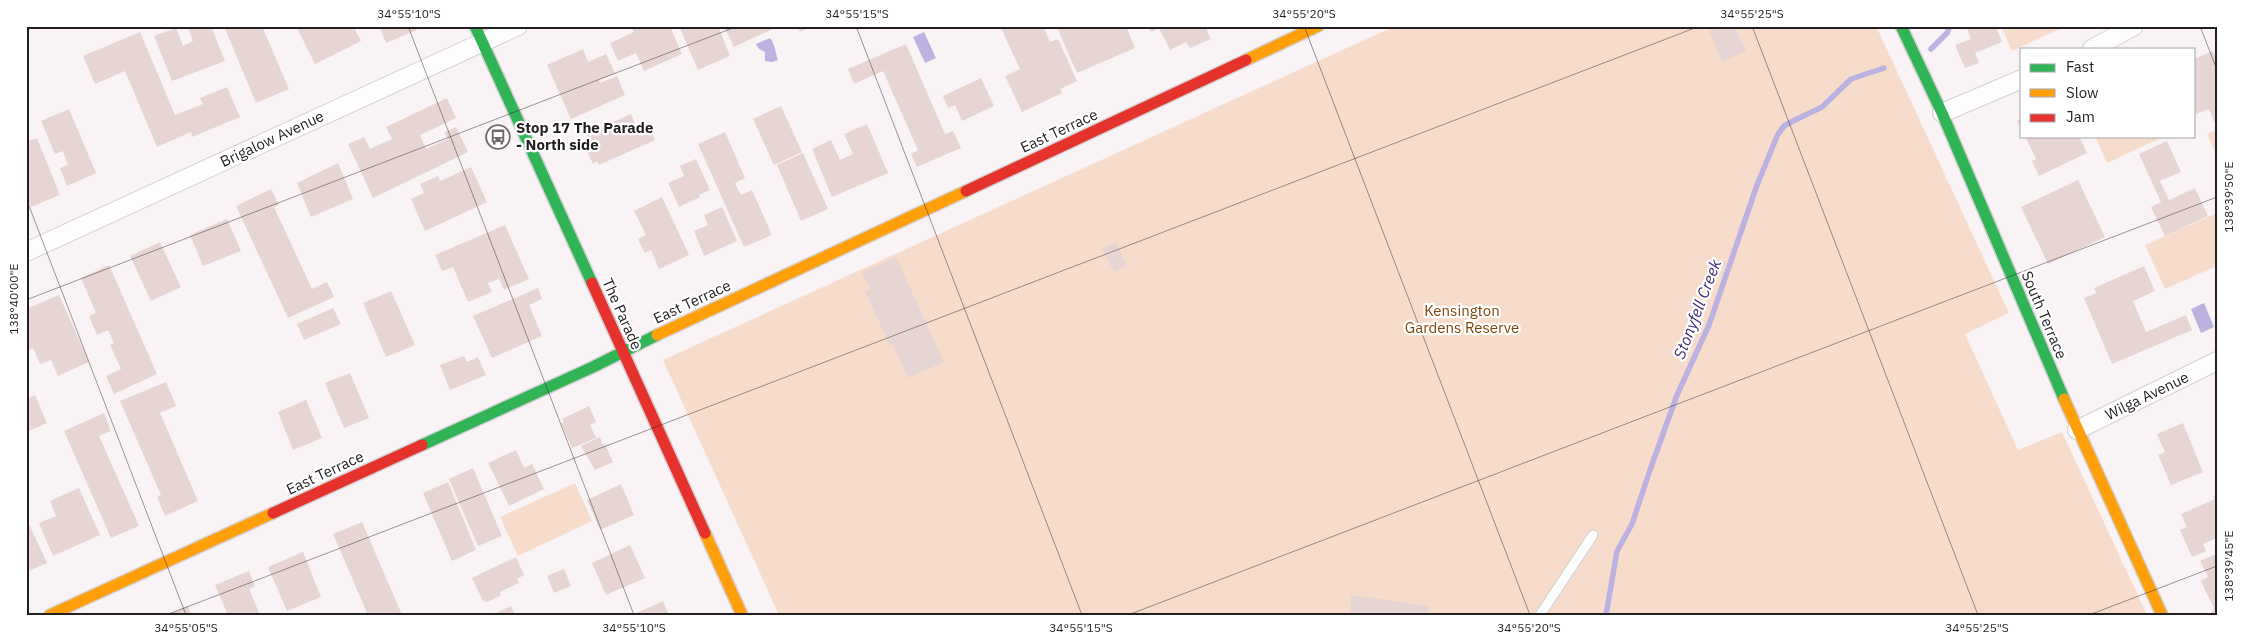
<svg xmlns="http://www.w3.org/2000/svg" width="2243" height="641" font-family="'IBM Plex Sans',sans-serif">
<rect width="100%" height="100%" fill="#f9f3f5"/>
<g fill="#f7dccb">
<path d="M 1395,26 L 1876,26 L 2009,313 L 1965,334 L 2018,450 L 2062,432 L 2147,615 L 779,615 L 663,360 Z"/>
<path d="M 2001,26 L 2066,26 L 2012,51 Z"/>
<path d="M 2217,129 L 2217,156 L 2207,134 Z"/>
<path d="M 2095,136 L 2165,136 L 2107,163 Z"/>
<path d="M 2217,213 L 2217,266 L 2165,289 L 2145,245 Z"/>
<path d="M 575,483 L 592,521 L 518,556 L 500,517 Z"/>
</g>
<g fill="#bbb2e1">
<path d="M 924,32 L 936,58 L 925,63 L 913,37 Z"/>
<path d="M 770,38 C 775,44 775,52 778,60 L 772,62 L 765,61 L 765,52 L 759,49 L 756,44 Z"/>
<path d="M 2204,303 L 2214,327 L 2201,333 L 2191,309 Z"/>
</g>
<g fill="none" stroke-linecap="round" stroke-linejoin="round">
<g stroke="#bbb2e1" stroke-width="5.5">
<path d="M 1931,49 L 1947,33 L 1950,26"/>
<path d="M 1606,615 L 1617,551 L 1632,524 L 1650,470 L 1677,395 L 1709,325 L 1757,185 L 1778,134 L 1784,126 L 1793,121 L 1822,107 L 1851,79 L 1884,68"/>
</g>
</g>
<g fill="#e7d5d3">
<path d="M 187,26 L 211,26 L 225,61 L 172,81 L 154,36 L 176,28 L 183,46 L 193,41 Z"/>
<path d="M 224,26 L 262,26 L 289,89 L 256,103 Z"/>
<path d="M 296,26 L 353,26 L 361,41 L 315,64 Z"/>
<path d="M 379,26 L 416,26 L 417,30 L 386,43 Z"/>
<path d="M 633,26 L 670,26 L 682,54 L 644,71 L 636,53 L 618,61 L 610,43 L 634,32 L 631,27 Z"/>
<path d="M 679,26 L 718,26 L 730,56 L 698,70 Z"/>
<path d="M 724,26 L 774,26 L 775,28 L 734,47 Z"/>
<path d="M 797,26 L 813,26 L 800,32 Z"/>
<path d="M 1000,26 L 1043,26 L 1050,42 L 1058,39 L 1077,81 L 1060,89 L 1062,93 L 1022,112 L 1005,76 L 1020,69 Z"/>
<path d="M 1066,26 L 1126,26 L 1135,48 L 1077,73 L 1058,30 Z"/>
<path d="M 1148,26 L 1205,26 L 1211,39 L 1190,48 L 1186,42 L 1170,50 L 1159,28 L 1151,32 Z"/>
<path d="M 1707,26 L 1734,26 L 1746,51 L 1722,62 Z"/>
<path d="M 1966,26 L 1996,26 L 2002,42 L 1975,53 L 1979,63 L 1965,68 L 1955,45 L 1971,39 Z"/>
<path d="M 140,32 L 175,115 L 203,104 L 200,98 L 227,87 L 240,117 L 192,137 L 191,132 L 157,147 L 125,71 L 95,84 L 83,56 Z"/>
<path d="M 906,44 L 945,134 L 953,131 L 961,148 L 917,167 L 911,154 L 918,150 L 883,71 L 854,84 L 848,69 Z"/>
<path d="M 583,49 L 588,62 L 606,54 L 615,73 L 599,80 L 600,83 L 617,76 L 625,95 L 571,119 L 547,65 Z"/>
<path d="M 2213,51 L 2217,60 L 2217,121 L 2214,122 L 2209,109 L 2196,114 L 2194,110 L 2194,59 Z"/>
<path d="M 981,78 L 994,106 L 962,121 L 955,105 L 948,108 L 943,96 Z"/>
<path d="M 447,98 L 456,118 L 420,135 L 426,149 L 448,139 L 444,132 L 456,127 L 468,152 L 373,198 L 348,144 L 364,137 L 370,149 L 392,139 L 386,127 Z"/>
<path d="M 781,106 L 802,152 L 774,165 L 753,119 Z"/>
<path d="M 69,109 L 96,173 L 67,186 L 60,168 L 68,165 L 63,151 L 55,154 L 41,121 Z"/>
<path d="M 631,114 L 637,129 L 647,124 L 655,140 L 599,165 L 597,161 L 593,164 L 582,141 L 588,138 L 586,134 Z"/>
<path d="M 2022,118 L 2022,130 L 2017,121 Z"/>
<path d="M 867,124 L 888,173 L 832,197 L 812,149 L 831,140 L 840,160 L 853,154 L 844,134 Z"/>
<path d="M 725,132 L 745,178 L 735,183 L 741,195 L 752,190 L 772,235 L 744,247 L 698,144 Z"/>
<path d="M 2025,136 L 2079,136 L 2087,153 L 2039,176 L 2032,161 L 2036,159 Z"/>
<path d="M 37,138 L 60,195 L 31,207 L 26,196 L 26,142 Z"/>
<path d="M 2167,141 L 2181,172 L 2160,181 L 2169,200 L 2195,188 L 2208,216 L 2165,236 L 2151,207 L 2161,202 L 2139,154 Z"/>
<path d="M 803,153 L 828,209 L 801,221 L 777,165 Z"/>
<path d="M 696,159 L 710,190 L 699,195 L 700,197 L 679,207 L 668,183 L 684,176 L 680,166 Z"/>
<path d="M 338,163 L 353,199 L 311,217 L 297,183 Z"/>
<path d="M 471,167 L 487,202 L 425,231 L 411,199 L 424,193 L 420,184 L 438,176 L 440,181 Z"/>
<path d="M 2078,180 L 2105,237 L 2048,264 L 2021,207 Z"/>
<path d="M 271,189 L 279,205 L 274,207 L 312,289 L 327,282 L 334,297 L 288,318 L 236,206 Z"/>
<path d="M 662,197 L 689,255 L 659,269 L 651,250 L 645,253 L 638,239 L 646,235 L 634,211 Z"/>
<path d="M 722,207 L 737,241 L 704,256 L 694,231 L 708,225 L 704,215 Z"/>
<path d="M 227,219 L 241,251 L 203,266 L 190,235 Z"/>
<path d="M 505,225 L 529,279 L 504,290 L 499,279 L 488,283 L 492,292 L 468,302 L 453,267 L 442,271 L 435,255 Z"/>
<path d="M 160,242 L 181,287 L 151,301 L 130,256 Z"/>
<path d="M 1116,242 L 1127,265 L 1114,272 L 1102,249 Z"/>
<path d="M 896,257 L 944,362 L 908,378 L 893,344 L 890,346 L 865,291 L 870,289 L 862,272 Z"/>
<path d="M 109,265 L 157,374 L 114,394 L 106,376 L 121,369 L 110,345 L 114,343 L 108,330 L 97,335 L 89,316 L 96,313 L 81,278 Z"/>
<path d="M 2144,266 L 2155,291 L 2133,301 L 2146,332 L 2186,315 L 2192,330 L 2112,364 L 2084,298 L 2096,293 L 2094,288 Z"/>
<path d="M 538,288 L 542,299 L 529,305 L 542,336 L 492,358 L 473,316 Z"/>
<path d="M 391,291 L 415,345 L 386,357 L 363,303 Z"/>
<path d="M 59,295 L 89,362 L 58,376 L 51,360 L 40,364 L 33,348 L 29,350 L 26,345 L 26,309 Z"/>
<path d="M 333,308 L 341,324 L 304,340 L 297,324 Z"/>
<path d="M 464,356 L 467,362 L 478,357 L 486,375 L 450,390 L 440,365 Z"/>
<path d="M 350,373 L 369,418 L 344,428 L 325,383 Z"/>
<path d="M 166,382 L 176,406 L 160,413 L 198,501 L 165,516 L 157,497 L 161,495 L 120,401 Z"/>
<path d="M 35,395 L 47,423 L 26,432 L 26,399 Z"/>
<path d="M 306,400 L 322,438 L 293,450 L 278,412 Z"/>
<path d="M 589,406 L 596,422 L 590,425 L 596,438 L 572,448 L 561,423 L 564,422 L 562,419 Z"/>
<path d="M 104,413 L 111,431 L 99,436 L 139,526 L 111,538 L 64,431 Z"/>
<path d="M 2183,423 L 2203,472 L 2171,485 L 2158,455 L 2165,452 L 2157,434 Z"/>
<path d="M 600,437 L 603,445 L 605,444 L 613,462 L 595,470 L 581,446 Z"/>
<path d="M 516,450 L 524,468 L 532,464 L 544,489 L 509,506 L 488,463 Z"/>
<path d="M 473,468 L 502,536 L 478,546 L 449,479 Z"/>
<path d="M 448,482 L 476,550 L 452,561 L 423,493 Z"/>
<path d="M 621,484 L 634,515 L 600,530 L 587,500 Z"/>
<path d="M 79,488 L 100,535 L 53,556 L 39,523 L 56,516 L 50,501 Z"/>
<path d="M 2217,495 L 2217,538 L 2203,544 L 2206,551 L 2192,557 L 2180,530 L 2187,527 L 2181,514 L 2215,499 L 2213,497 Z"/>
<path d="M 28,522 L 47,563 L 26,572 L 26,523 Z"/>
<path d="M 362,522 L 402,615 L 368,615 L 333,534 Z"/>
<path d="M 630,545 L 645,578 L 606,595 L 592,563 Z"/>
<path d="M 303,552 L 321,597 L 287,611 L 268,567 Z"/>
<path d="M 2216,554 L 2217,615 L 2212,615 L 2211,612 L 2214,609 L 2201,581 L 2208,577 L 2200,561 Z"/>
<path d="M 516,557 L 524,575 L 517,579 L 519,583 L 500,592 L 501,595 L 487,602 L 483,601 L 472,578 Z"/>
<path d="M 564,569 L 571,586 L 554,593 L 547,576 Z"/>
<path d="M 249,571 L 255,586 L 249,589 L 260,615 L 228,615 L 215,585 Z"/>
<path d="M 1351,595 L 1429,606 L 1428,615 L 1350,615 Z"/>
<path d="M 663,601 L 669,615 L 632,615 Z"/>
<path d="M 188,606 L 191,615 L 168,615 Z"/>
<path d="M 511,606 L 515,615 L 491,615 Z"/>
</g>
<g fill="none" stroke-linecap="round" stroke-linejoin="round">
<g stroke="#d4d0d1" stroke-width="11">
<path id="lane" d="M 1540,615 L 1593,535"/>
</g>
<g stroke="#d4d0d1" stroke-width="20">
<g id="street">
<path d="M 2092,49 L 2134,26"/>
<path d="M 1942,113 L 2022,79"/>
<path d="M 26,252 L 518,26"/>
<path d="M 2077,430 L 2217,361"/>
</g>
</g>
<g stroke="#d4d0d1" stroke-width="14">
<g id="fast">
<path d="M 475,26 L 592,283"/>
<path d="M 1901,26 L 1942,113 L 2064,399"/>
<path d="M 422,445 L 593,367 L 657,335"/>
</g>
</g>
<g stroke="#d4d0d1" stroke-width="14">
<g id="slow">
<path d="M 1246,60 L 1318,26"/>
<path d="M 657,335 L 966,191"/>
<path d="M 2064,399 L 2162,615"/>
<path d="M 705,533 L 742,615"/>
<path d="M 50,615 L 273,513"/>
</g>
</g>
<g stroke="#d4d0d1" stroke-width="14">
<g id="jam">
<path d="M 966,191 L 1246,60"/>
<path d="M 592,283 L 705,533"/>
<path d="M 273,513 L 422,445"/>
</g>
</g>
<use href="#lane" stroke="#fefdfe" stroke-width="9"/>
<use href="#street" stroke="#fefdfe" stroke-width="18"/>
<use href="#fast" stroke="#30b455" stroke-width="11"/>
<use href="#slow" stroke="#ff9f0a" stroke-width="11"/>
<use href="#jam" stroke="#e5322d" stroke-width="11"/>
</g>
<path fill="none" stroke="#231f20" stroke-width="1" stroke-opacity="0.45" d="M 408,26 L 634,615M 856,26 L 1082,615M 1304,26 L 1530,615M 1752,26 L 1978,615M 2200,26 L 2217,70M 26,198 L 186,615M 26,300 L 738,26M 166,615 L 1700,26M 1128,615 L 2217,197M 2089,615 L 2217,566"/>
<defs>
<g id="bus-ring" transform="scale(1.25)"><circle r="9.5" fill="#fff" stroke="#6e696b" stroke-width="1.5"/><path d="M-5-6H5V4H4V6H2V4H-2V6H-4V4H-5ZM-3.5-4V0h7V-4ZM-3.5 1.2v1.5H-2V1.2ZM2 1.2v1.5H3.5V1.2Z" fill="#6e696b"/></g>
</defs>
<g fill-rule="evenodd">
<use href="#bus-ring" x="498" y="137"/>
</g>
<g text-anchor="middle" stroke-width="4.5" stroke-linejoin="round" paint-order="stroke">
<g font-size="15" font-weight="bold" fill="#231f20" stroke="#fff" text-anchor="start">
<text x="516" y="133">Stop 17 The Parade<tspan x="516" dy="17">- North side</tspan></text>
</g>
<g font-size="15" fill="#231f20" stroke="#fff">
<text transform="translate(1059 131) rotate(-25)" y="5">East Terrace</text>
<text transform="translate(272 139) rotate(-25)" y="5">Brigalow Avenue</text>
<text transform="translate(692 302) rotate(-25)" y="5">East Terrace</text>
<text transform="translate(622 314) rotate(66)" y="5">The Parade</text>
<text transform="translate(2044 315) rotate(67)" y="5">South Terrace</text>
<text transform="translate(2147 396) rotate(-26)" y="5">Wilga Avenue</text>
<text transform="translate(325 473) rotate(-25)" y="5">East Terrace</text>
</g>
<g font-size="15" fill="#7f470d" stroke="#fff">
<text x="1462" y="316">Kensington<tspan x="1462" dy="17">Gardens Reserve</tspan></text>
</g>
<g font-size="16" font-style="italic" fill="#402b79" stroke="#fff">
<text transform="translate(1697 309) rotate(-69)" y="6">Stonyfell Creek</text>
</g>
</g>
<rect width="2243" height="641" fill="none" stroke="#ffffff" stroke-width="55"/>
<rect x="2020" y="48" width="175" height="90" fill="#ffffff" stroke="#a7a5a6"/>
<rect x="2030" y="64" width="25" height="8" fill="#30b455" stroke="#a7a5a6"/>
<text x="2066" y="72" font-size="15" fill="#231f20">Fast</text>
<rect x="2030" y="89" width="25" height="8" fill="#ff9f0a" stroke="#a7a5a6"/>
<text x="2066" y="98" font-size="15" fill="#231f20">Slow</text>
<rect x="2030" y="114" width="25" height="8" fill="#e5322d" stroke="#a7a5a6"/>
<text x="2066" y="122" font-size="15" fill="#231f20">Jam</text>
<rect x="28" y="28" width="2188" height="586" fill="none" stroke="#231f20" stroke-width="2"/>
<g font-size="12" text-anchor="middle" fill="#231f20">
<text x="409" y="18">34°55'10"S</text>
<text x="857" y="18">34°55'15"S</text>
<text x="1304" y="18">34°55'20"S</text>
<text x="1752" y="18">34°55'25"S</text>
<text transform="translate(2229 197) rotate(-90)" y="4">138°39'50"E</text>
<text transform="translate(14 299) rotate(-90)" y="4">138°40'00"E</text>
<text transform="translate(2229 566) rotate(-90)" y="4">138°39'45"E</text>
<text x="186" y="632">34°55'05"S</text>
<text x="634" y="632">34°55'10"S</text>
<text x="1081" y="632">34°55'15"S</text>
<text x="1529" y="632">34°55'20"S</text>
<text x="1977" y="632">34°55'25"S</text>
</g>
</svg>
